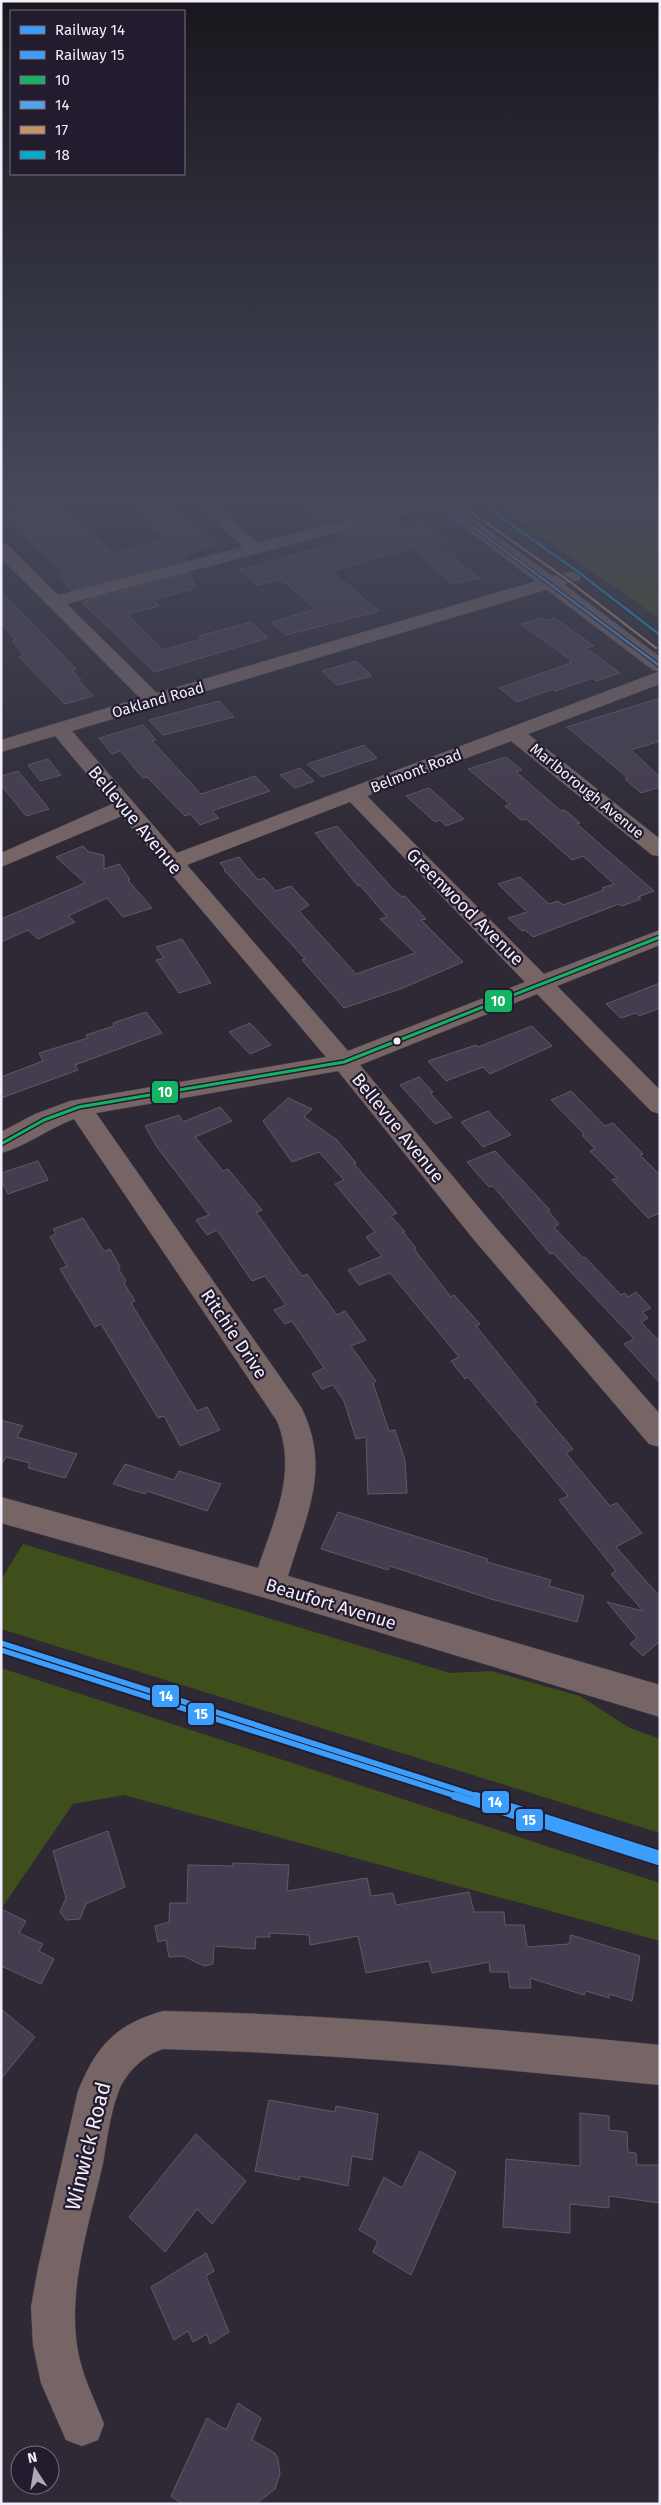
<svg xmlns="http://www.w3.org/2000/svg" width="661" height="2505" font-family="'Fira Sans',sans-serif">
<rect width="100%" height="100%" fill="#2e2934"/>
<g fill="#3f4f1b">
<path d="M 660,498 L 660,619 L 486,498 Z"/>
<path d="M 23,1544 L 450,1673 L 491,1671 L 580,1696 L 630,1728 L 660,1739 L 660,1833 L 1,1629 L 1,1580 Z"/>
<path d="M 1,1668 L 660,1883 L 660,1941 L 124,1795 L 73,1804 L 1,1909 Z"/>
</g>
<g fill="#453d4f" stroke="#5e5a64">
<path d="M 122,498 L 161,498 L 220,544 L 185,555 L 186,560 L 71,590 L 59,576 L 65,575 L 1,515 L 1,513 L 56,499 L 113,553 L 165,540 Z"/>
<path d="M 345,498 L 370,498 L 383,508 L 319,525 L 301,511 Z"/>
<path d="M 397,518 L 405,524 L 420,521 L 449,541 L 430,546 L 456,556 L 453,557 L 479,578 L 452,584 L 412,548 L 331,571 L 379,611 L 286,635 L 271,622 L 317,609 L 280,579 L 257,585 L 239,570 L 340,542 L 333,535 Z"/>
<path d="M 190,573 L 195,588 L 153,600 L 159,606 L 127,614 L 163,650 L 202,639 L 199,636 L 251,622 L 268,638 L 154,672 L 82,602 Z"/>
<path d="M 1,591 L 76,669 L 72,670 L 81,680 L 79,681 L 93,696 L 65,704 L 19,657 L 24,655 L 12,641 L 16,640 L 1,623 Z"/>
<path d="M 542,618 L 546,621 L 554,618 L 594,646 L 586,648 L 620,673 L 596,681 L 593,678 L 555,691 L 553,689 L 517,702 L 499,688 L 571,663 L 569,662 L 572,661 L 521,624 Z"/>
<path d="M 356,661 L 372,676 L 337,685 L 322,671 Z"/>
<path d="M 660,698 L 660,741 L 631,750 L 660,777 L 660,787 L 641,793 L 625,779 L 628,778 L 567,727 Z"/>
<path d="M 219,701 L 234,717 L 163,735 L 149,720 Z"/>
<path d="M 143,725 L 156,740 L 152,741 L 201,794 L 255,776 L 270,791 L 212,811 L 219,818 L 200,825 L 190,814 L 185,816 L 147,777 L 143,778 L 120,751 L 112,754 L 99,738 Z"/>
<path d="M 364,745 L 377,758 L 322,777 L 307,764 Z"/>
<path d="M 506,757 L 522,770 L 516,772 L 561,811 L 565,810 L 580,823 L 577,824 L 654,891 L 638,897 L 641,899 L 622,906 L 619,904 L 533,937 L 525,930 L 522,931 L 508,918 L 527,912 L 498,884 L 520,877 L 549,904 L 558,901 L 563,905 L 604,890 L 602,888 L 614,884 L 583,856 L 572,860 L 526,819 L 521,820 L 505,806 L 510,804 L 468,769 Z"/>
<path d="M 48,759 L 61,775 L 40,781 L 28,765 Z"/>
<path d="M 300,768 L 314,781 L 295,788 L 280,775 Z"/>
<path d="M 18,771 L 41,799 L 49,809 L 26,816 L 1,785 L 1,776 Z"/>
<path d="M 429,788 L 464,819 L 446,826 L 440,820 L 435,822 L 406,796 Z"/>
<path d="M 337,826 L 391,887 L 402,897 L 405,896 L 426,919 L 421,920 L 463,962 L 403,988 L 344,1008 L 302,960 L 305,959 L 224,870 L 225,869 L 220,863 L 239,857 L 258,880 L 264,878 L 276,891 L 291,886 L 309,905 L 299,911 L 356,974 L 415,953 L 380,919 L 387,917 L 360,885 L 358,886 L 315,833 Z"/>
<path d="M 83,846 L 89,852 L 104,855 L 104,869 L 119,864 L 130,879 L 128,880 L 152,908 L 123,917 L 107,898 L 68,916 L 75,922 L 38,939 L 28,930 L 1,942 L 1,919 L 85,883 L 56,857 Z"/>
<path d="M 182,939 L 211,983 L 179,993 L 156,960 L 164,958 L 156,947 Z"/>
<path d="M 660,983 L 660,1008 L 639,1016 L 636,1013 L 621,1018 L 606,1004 Z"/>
<path d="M 146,1012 L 162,1033 L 75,1065 L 78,1070 L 1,1098 L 1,1077 L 43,1061 L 39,1053 L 88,1038 L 86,1035 L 114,1026 L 113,1023 Z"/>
<path d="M 250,1023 L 271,1045 L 250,1054 L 229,1032 Z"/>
<path d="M 532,1026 L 552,1046 L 490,1074 L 483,1067 L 446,1081 L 428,1061 L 476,1045 L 478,1047 Z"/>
<path d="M 419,1077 L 433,1092 L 430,1093 L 452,1117 L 435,1124 L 400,1085 Z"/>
<path d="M 571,1091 L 605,1126 L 613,1123 L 643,1154 L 640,1155 L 660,1175 L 660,1213 L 648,1218 L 612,1180 L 617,1178 L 590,1151 L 595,1149 L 582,1135 L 584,1134 L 551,1100 Z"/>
<path d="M 288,1098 L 312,1109 L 304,1117 L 337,1140 L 356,1163 L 354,1164 L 397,1213 L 391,1216 L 405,1232 L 403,1232 L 416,1248 L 414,1249 L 451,1297 L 454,1295 L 480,1324 L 476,1326 L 537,1402 L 534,1403 L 573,1449 L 566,1453 L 610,1506 L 617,1503 L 642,1533 L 616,1547 L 660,1597 L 660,1641 L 643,1656 L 630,1644 L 637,1638 L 607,1602 L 643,1611 L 611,1574 L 616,1571 L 559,1500 L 568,1496 L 468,1377 L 465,1379 L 451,1361 L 459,1357 L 390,1273 L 359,1285 L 348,1270 L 382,1256 L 366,1237 L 375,1232 L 335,1184 L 344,1180 L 319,1152 L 292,1162 L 263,1121 Z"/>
<path d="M 220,1107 L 232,1121 L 195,1137 L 223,1171 L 228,1169 L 262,1210 L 256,1212 L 302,1276 L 307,1274 L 337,1315 L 345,1311 L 366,1340 L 351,1346 L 376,1381 L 373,1383 L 389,1431 L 395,1430 L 405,1460 L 407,1493 L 368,1494 L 366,1437 L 356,1439 L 344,1401 L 333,1385 L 322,1389 L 312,1374 L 324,1368 L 292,1321 L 285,1324 L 274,1310 L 286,1305 L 265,1276 L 252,1281 L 217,1230 L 207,1235 L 196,1220 L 209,1215 L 157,1147 L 145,1126 L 179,1115 L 183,1122 Z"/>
<path d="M 488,1111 L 511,1135 L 483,1147 L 461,1122 Z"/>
<path d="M 495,1151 L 550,1210 L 548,1211 L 559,1224 L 554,1227 L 583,1258 L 585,1257 L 621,1295 L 625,1293 L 628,1297 L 636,1292 L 651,1308 L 642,1312 L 648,1318 L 641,1322 L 660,1342 L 660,1383 L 624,1344 L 634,1339 L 553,1253 L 550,1254 L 493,1186 L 489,1187 L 467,1162 Z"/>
<path d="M 38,1161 L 48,1180 L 8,1194 L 1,1180 L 1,1173 Z"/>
<path d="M 83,1218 L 104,1251 L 110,1249 L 120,1267 L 118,1268 L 126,1281 L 124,1283 L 135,1301 L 131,1303 L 197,1411 L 207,1407 L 220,1430 L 180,1446 L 164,1416 L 158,1418 L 101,1324 L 95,1327 L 60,1269 L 67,1266 L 50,1237 L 56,1234 L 53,1229 Z"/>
<path d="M 1,1420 L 23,1426 L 17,1437 L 77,1454 L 65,1478 L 28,1468 L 30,1463 L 6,1457 L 1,1465 Z"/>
<path d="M 125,1464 L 174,1480 L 179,1471 L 221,1484 L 207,1511 L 147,1491 L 145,1494 L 113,1484 Z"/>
<path d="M 338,1512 L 488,1559 L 487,1562 L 551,1580 L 549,1586 L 584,1596 L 577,1622 L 491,1599 L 390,1566 L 388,1570 L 321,1549 Z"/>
<path d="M 108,1831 L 125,1887 L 86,1904 L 80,1919 L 66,1920 L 60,1912 L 66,1898 L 53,1851 Z"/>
<path d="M 233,1863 L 289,1865 L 287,1891 L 367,1878 L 371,1896 L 393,1893 L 396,1905 L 469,1892 L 474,1912 L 504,1912 L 505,1925 L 524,1925 L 527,1947 L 569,1944 L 571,1935 L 640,1956 L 632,2001 L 609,1994 L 609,1998 L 586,1991 L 584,1995 L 530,1978 L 531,1988 L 510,1988 L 508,1972 L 490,1972 L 489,1962 L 432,1973 L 429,1961 L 366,1973 L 358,1936 L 310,1945 L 309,1935 L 269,1933 L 270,1937 L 256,1937 L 255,1949 L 214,1946 L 213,1964 L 204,1966 L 183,1956 L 169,1957 L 166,1940 L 158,1942 L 155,1926 L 169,1922 L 170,1903 L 187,1903 L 188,1865 L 233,1866 Z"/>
<path d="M 1,1909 L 26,1921 L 19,1933 L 43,1944 L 39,1951 L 54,1959 L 41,1984 L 1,1966 Z"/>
<path d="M 1,2009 L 35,2037 L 1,2079 Z"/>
<path d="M 269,2100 L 335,2112 L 336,2106 L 378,2114 L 372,2160 L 352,2156 L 348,2186 L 300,2176 L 299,2180 L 255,2171 Z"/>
<path d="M 580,2113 L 609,2116 L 609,2130 L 627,2132 L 628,2152 L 636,2153 L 637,2165 L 660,2165 L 660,2203 L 609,2196 L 609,2208 L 570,2204 L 570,2233 L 503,2227 L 506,2159 L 580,2166 Z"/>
<path d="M 196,2134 L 246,2181 L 212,2224 L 197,2209 L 165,2252 L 129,2217 Z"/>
<path d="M 420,2151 L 456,2172 L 411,2275 L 373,2252 L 378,2241 L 359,2230 L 384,2177 L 402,2188 Z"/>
<path d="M 206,2253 L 214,2271 L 206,2276 L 229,2332 L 210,2344 L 207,2334 L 193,2342 L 188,2331 L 174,2340 L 151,2287 Z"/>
<path d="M 238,2403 L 261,2418 L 252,2440 L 275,2453 L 278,2459 L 280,2474 L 275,2489 L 256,2504 L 182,2504 L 171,2496 L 207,2418 L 226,2430 Z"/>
</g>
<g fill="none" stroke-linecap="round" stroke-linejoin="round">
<g stroke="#49454f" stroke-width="1">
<g id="minor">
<path d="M 189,498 L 207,498 L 258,543 L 428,498 L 457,498 L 455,501 L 67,604 L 157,693 L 567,572 L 579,572 L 582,576 L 579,580 L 72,731 L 177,853 L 660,671 L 660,684 L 528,734 L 660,839 L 660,856 L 652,855 L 511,741 L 367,796 L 544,974 L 660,930 L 660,945 L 557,986 L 660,1090 L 660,1114 L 651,1111 L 537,994 L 360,1065 L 495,1227 L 660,1414 L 660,1447 L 649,1444 L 475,1241 L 338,1071 L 96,1113 L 301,1407 C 332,1469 306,1515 288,1576 L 660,1685 L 660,1717 L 269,1599 L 1,1523 L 1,1497 L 258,1568 C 274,1519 298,1473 277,1421 L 74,1119 C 49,1128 27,1146 1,1153 L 1,1132 L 35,1114 L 70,1101 L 326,1057 L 122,816 L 1,867 L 1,853 L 112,804 L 55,736 L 1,752 L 1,740 L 140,698 L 1,558 L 1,543 L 7,544 L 58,595 L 243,547 ZM 350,802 L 525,982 L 348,1051 L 187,865 Z"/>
<path d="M 163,2011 C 329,2014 495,2029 660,2045 L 660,2085 C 495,2068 329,2053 163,2049 C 144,2055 125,2073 118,2093 C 110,2114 107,2140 103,2163 C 90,2221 68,2286 77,2346 C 81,2374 94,2398 104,2424 L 98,2440 L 82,2446 L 66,2440 L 41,2383 L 33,2345 L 31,2307 L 38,2268 L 78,2091 C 97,2045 115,2025 163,2011 Z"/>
</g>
</g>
<g stroke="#49454f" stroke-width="1">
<g id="major">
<path d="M 1,498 L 22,498 L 20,501 L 1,506 Z"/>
<path d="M 425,498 L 444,498 L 557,579 L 660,657 L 660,672 L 653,670 Z"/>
</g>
</g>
<use href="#minor" fill="#776566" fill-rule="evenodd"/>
<use href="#major" fill="#77656a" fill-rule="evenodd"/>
<g stroke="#231c2e" stroke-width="6">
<path id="bus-1" d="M 1,1144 L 44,1120 L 79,1107 L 344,1062 L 660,937"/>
</g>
<g stroke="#231c2e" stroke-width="5">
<path id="bus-2" d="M 434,498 L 660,666"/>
</g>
<g stroke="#231c2e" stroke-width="5">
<path id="bus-3" d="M 458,503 L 569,581 L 656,648"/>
</g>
<g stroke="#231c2e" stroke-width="5">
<path id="bus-4" d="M 474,498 L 577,571 L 660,635"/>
</g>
<use href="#bus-1" stroke="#13b361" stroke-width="3"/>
<use href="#bus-2" stroke="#53a3e8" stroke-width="2.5"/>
<use href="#bus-3" stroke="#c7916a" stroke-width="2.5"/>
<use href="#bus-4" stroke="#00a9ce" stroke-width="2.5"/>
<g stroke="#231c2e" stroke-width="9">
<path id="rail-1-far1" d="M 1,1643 L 480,1797"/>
</g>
<g stroke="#231c2e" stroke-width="11">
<path id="rail-1" d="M 476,1796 L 660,1855"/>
</g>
<g stroke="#231c2e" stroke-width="9">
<path id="rail-2-far1" d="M 1,1650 L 459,1797"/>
</g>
<g stroke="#231c2e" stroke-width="11">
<path id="rail-2" d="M 455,1796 L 658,1861"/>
</g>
<use href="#rail-1-far1" stroke="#3c9efc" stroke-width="5.5"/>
<use href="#rail-1" stroke="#3c9efc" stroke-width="8"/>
<use href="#rail-2-far1" stroke="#3c9efc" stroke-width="5.5"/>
<use href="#rail-2" stroke="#3c9efc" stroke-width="8"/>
</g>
<linearGradient id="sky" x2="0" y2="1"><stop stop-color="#19171d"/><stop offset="0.59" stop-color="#46495c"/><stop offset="1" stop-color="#46495c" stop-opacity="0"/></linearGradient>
<rect width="661" height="849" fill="url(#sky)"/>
<circle fill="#f2eefb" stroke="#231c2e" stroke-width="2" cx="397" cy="1041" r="4.5"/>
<g text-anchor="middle" stroke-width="4.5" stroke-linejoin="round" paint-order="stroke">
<g font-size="15" fill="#f2eefb" stroke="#231c2e">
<text transform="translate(158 700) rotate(-16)" y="5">Oakland Road</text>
<text transform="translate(416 771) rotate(-21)" y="5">Belmont Road</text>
<text transform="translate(587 791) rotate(39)" y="5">Marlborough Avenue</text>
</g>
<g font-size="18" fill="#f2eefb" stroke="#231c2e">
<text transform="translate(135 820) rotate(50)" y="6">Bellevue Avenue</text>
<text transform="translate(465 907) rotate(45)" y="6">Greenwood Avenue</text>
<text transform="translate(398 1128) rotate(51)" y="6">Bellevue Avenue</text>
<text transform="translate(234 1334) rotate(56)" y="6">Ritchie Drive</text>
<text transform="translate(331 1604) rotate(17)" y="6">Beaufort Avenue</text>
</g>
<g font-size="21" fill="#f2eefb" stroke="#231c2e">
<text transform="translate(88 2146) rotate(-76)" y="7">Winwick Road</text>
</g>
</g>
<g stroke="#231c2e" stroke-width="2">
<rect x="484" y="989" width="29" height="24" rx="5" fill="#13b361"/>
<rect x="151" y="1080" width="28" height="24" rx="5" fill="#13b361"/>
<rect x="151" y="1684" width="29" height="24" rx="5" fill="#3c9efc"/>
<rect x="187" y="1702" width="28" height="24" rx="5" fill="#3c9efc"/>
<rect x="481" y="1790" width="29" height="24" rx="5" fill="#3c9efc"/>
<rect x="515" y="1808" width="29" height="24" rx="5" fill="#3c9efc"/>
</g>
<g font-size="14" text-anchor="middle" font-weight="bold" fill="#fff">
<text x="498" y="1006">10</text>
<text x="165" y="1097">10</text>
<text x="166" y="1701">14</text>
<text x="201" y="1719">15</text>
<text x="495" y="1807">14</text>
<text x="529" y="1825">15</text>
</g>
<rect width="661" height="2505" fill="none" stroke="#f2eefb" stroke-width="5"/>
<rect x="10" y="10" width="175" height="165" fill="#231c2e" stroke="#767080"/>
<rect x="20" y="26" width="25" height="8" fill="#3c9efc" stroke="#767080"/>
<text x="55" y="35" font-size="15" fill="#f2eefb">Railway 14</text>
<rect x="20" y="51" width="25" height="8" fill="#3c9efc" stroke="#767080"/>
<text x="55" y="60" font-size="15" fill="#f2eefb">Railway 15</text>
<rect x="20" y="76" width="25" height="8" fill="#13b361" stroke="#767080"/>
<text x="55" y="85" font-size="15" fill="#f2eefb">10</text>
<rect x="20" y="101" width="25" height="8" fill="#53a3e8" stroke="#767080"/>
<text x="55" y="110" font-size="15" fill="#f2eefb">14</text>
<rect x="20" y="126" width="25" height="8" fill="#c7916a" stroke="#767080"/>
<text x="55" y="135" font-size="15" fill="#f2eefb">17</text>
<rect x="20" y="151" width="25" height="8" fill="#00a9ce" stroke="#767080"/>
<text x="55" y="160" font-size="15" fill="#f2eefb">18</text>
<g transform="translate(35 2470) rotate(348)"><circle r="24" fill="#231c2e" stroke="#767080"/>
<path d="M0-4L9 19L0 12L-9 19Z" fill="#ada9b5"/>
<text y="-8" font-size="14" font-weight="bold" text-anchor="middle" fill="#f2eefb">N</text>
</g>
</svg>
